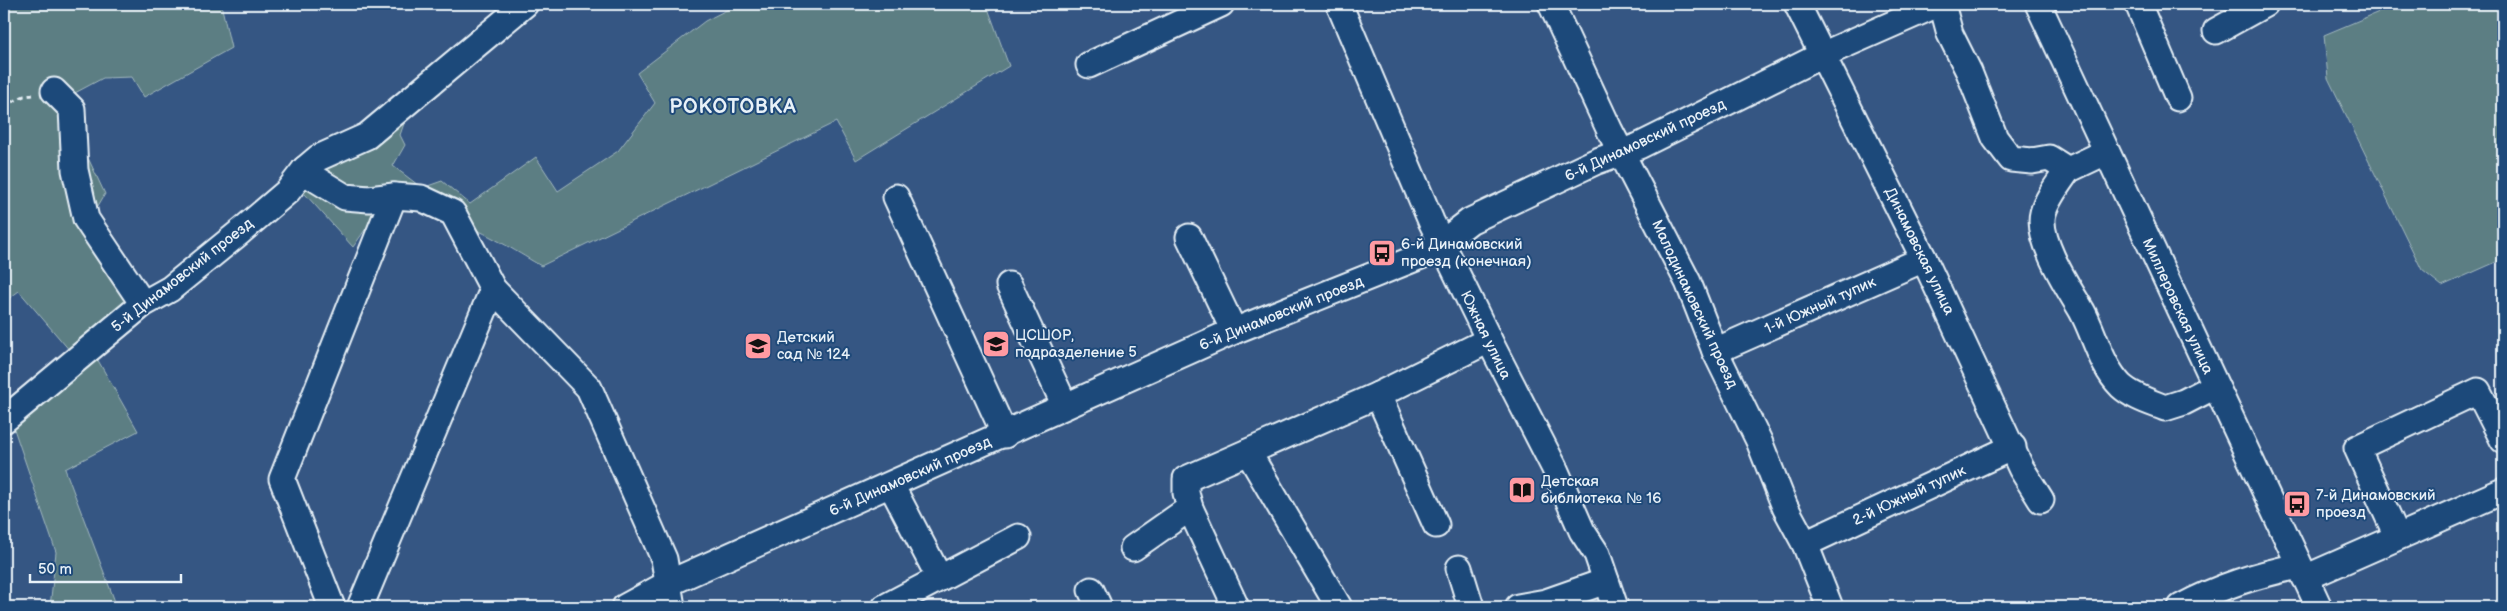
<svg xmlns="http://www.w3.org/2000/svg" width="2507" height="611" font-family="'Balsamiq Sans',sans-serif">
<rect width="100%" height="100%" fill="#355683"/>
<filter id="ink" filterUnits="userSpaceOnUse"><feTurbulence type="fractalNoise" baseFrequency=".02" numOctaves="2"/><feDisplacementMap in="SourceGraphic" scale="10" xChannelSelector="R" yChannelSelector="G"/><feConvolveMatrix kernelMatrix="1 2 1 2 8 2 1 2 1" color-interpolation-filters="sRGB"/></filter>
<g filter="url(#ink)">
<g fill="#5c7e83" stroke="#a2b8be">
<path d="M 4,4 L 221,4 L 231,48 L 144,97 L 132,77 L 103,78 L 73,94 L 81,143 L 105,194 L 92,216 L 144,296 L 71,352 L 19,291 L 4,302 Z"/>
<path d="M 738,4 L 996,4 L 989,11 L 1009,66 L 856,160 L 836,122 L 541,266 C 502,243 424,192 379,214 C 372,218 359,239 353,247 L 305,194 L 293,197 L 304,178 L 408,112 L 400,135 L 405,145 L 393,166 L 422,188 L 442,181 L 470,204 L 536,157 L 558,191 L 618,151 L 655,103 L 637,73 L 705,21 Z"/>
<path d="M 2398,4 L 2503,4 L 2503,259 L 2442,286 L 2422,270 L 2328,78 L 2324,35 Z"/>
<path d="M 95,355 L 138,431 L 65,469 L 117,607 L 50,607 L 56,552 L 13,426 Z"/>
</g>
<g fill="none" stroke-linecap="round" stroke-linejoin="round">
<g stroke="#e8f1f8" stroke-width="29">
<g id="minor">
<path d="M 1339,4 L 1431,221 L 1489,340 L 1554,467 L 1582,531 L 1597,554 L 1615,607"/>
<path d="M 1551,4 L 1610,131 L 1688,282 L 1715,351 L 1759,441 L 1785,507 L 1805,544 L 1830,607"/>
<path d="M 1797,4 L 1924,259 L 2021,468 L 2041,500"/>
<path d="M 1942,4 L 1950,34 L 1969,72 L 1995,138 L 2011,159 L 2032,161 L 2049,158 L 2068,170 C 2059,183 2047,198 2043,213 C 2036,239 2069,289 2082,311 C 2095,335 2101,366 2121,386 C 2133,397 2150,402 2165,408 L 2184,402 L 2215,386"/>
<path d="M 2038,4 L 2319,607"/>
<path d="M 2138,4 L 2178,98"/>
<path d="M 2216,31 L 2265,4"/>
<path d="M 1089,65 L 1221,4"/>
<path d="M 54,91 L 72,109 L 75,170 L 86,219 L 143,304"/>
<path d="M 305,169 L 314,178 L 345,197 L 369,199 L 394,196 L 421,198 L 453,213 L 493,289 L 589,388 L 664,559 L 672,607"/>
<path d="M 2068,170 L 2106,152"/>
<path d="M 896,197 L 1005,435"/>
<path d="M 1189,237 L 1234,331"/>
<path d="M 1009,285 L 1065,406"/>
<path d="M 1715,351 L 1924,259"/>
<path d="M 1378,395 L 1436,525"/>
<path d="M 4,420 L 143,304 L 170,289 L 240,232 L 288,191 L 305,169 L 318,158 L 367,136 L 525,4"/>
<path d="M 1248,452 L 1339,607"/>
<path d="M 891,485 L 939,577"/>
<path d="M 1190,508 L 1236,607"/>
<path d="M 2397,536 L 2357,448 L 2478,391 L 2503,440"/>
<path d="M 1805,544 L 2013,447"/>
<path d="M 1133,548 L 1190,508 L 1186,493 L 1186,479 L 1378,395 L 1489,340"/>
<path d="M 1459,568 L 1471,607"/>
<path d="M 2305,578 L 2503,491"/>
<path d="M 1091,590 L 1099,607"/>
<path d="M 332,607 L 282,479 L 394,196"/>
<path d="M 360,607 L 493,289"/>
<path d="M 625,607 L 669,583 L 1234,331 L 1421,256 L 1443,242 L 1470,221 L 1597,161 L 1639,146 L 1822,55 L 1938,4"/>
<path d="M 885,607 L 1018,537"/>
<path d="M 1518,607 L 1546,602 L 1606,581"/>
<path d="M 2181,607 C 2220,586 2256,575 2299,566"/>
</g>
</g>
<path stroke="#e8f1f8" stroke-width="3" stroke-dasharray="5 4" stroke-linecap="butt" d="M 4,106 L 24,96 L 33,95"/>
<use href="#minor" stroke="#1f4a7a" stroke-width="25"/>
</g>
</g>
<defs>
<g id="bus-square" transform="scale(1.4375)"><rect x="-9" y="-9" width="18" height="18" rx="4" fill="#ff9aa2" stroke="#1f4a7a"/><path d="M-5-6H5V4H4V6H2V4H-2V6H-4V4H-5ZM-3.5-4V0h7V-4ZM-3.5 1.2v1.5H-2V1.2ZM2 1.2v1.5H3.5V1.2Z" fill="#111"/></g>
<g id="school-square" transform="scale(1.4375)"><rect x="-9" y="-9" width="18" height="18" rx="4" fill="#ff9aa2" stroke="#1f4a7a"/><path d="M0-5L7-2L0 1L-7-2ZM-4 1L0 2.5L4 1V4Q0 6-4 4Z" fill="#111"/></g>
<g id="library-square" transform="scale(1.4375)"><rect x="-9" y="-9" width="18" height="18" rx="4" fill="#ff9aa2" stroke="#1f4a7a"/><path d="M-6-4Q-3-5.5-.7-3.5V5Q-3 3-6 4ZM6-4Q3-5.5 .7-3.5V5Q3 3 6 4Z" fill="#111"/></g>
</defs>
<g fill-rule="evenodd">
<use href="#bus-square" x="1382" y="253"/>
<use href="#school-square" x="996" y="344"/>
<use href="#school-square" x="758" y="346"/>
<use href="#library-square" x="1522" y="490"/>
<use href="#bus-square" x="2297" y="504"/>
</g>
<g text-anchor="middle" stroke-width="4" stroke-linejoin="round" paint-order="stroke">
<g font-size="15" fill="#e8f1f8" stroke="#1f4a7a">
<text transform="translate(1645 140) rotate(-25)" y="5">6-й Динамовский проезд</text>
<text transform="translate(1920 251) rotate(64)" y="5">Динамовская улица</text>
<text transform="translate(182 275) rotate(-38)" y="5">5-й Динамовский проезд</text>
<text transform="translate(1695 304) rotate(65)" y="5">Малодинамовский проезд</text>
<text transform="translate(1820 305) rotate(-24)" y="5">1-й Южный тупик</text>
<text transform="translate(2178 306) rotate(65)" y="5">Миллеровская улица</text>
<text transform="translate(1281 313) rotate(-22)" y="5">6-й Динамовский проезд</text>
<text transform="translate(1486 335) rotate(64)" y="5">Южная улица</text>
<text transform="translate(910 476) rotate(-24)" y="5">6-й Динамовский проезд</text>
<text transform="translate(1909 495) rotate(-25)" y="5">2-й Южный тупик</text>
</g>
<g font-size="15" fill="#e8f1f8" stroke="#1f4a7a" text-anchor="start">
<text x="1401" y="249">6-й Динамовский<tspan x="1401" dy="17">проезд (конечная)</tspan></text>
<text x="1015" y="340">ЦСШОР,<tspan x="1015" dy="17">подразделение 5</tspan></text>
<text x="777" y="342">Детский<tspan x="777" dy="17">сад № 124</tspan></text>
<text x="1541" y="486">Детская<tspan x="1541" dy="17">библиотека № 16</tspan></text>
<text x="2316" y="500">7-й Динамовский<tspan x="2316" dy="17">проезд</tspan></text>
</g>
<g font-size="20" font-weight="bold" letter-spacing="1" fill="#e8f1f8" stroke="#1f4a7a">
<text x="733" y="113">РОКОТОВКА</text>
</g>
</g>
<rect width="2507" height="611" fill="none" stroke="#1f4a7a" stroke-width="20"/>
<rect x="10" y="10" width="2487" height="591" fill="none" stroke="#e8f1f8" stroke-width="2" filter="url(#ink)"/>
<path d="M30 574v8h151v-8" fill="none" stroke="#e8f1f8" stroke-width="2.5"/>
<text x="38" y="574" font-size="15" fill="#e8f1f8" stroke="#1f4a7a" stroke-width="4" paint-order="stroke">50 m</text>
</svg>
